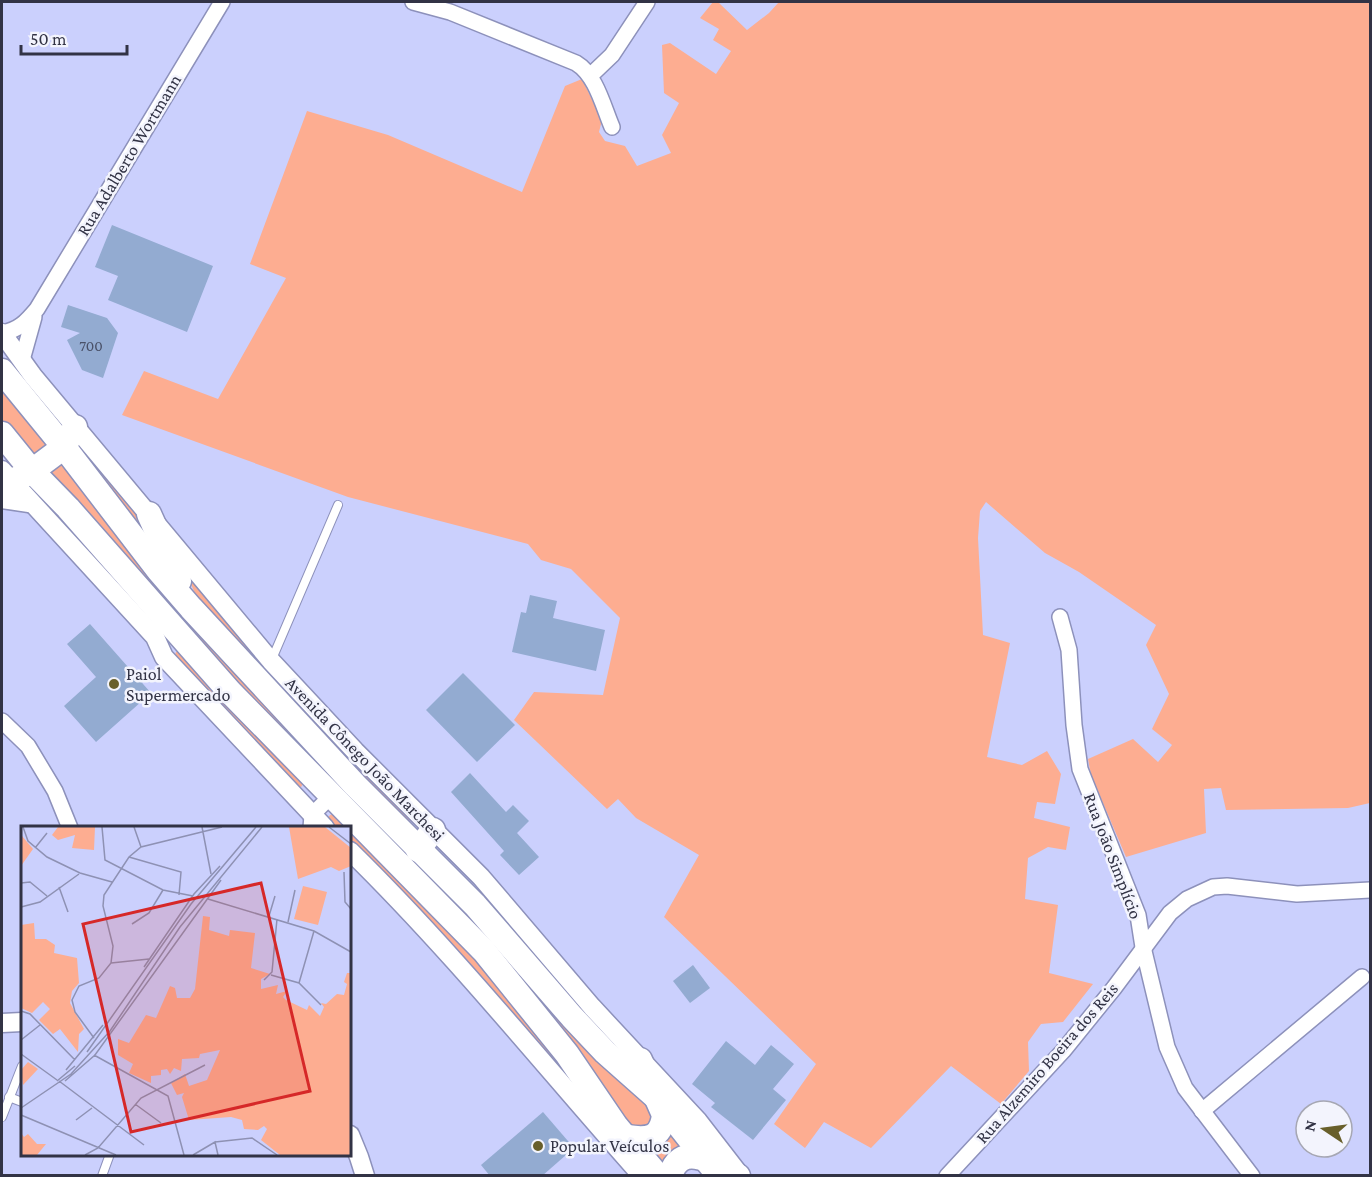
<svg xmlns="http://www.w3.org/2000/svg" width="1372" height="1177" font-family="'Crimson Pro',serif">
<rect width="100%" height="100%" fill="#cbd0fd"/>
<g fill="#fdad91">
<path d="M 713,2 L 718,2 L 747,30 L 769,13 L 779,2 L 1370,2 L 1370,803 L 1348,808 L 1226,810 L 1221,788 L 1204,789 L 1206,833 L 1126,857 L 1091,775 L 1088,759 L 1133,739 L 1158,762 L 1172,745 L 1152,729 L 1169,694 L 1146,645 L 1156,625 L 1079,572 L 1045,553 L 986,502 L 980,511 L 978,538 L 983,635 L 1010,643 L 987,757 L 1022,765 L 1047,751 L 1061,774 L 1055,804 L 1037,802 L 1034,818 L 1070,827 L 1066,850 L 1048,847 L 1028,858 L 1025,899 L 1058,905 L 1049,973 L 1093,984 L 1063,1022 L 1041,1024 L 1028,1042 L 1029,1071 L 1001,1104 L 951,1066 L 871,1148 L 824,1122 L 805,1148 L 774,1124 L 816,1064 L 664,917 L 699,855 L 636,818 L 618,799 L 607,809 L 514,720 L 534,692 L 603,695 L 620,618 L 571,569 L 541,560 L 528,544 L 348,497 L 122,415 L 144,371 L 218,399 L 286,278 L 250,264 L 307,111 L 388,135 L 522,192 L 565,86 L 582,79 L 602,120 L 599,132 L 605,141 L 625,146 L 637,166 L 671,153 L 662,135 L 679,103 L 664,93 L 662,45 L 670,43 L 716,74 L 731,51 L 713,40 L 719,29 L 700,18 Z"/>
<path d="M 2,384 L 49,445 L 36,456 L 30,455 L 2,421 Z"/>
<path d="M 75,440 L 141,518 L 167,566 L 73,448 Z"/>
<path d="M 62,457 L 653,1110 L 652,1125 L 636,1131 L 376,831 L 42,474 Z"/>
<path d="M 185,571 L 289,690 L 405,814 L 414,827 L 413,830 L 198,600 Z"/>
<path d="M 179,651 L 304,782 L 301,787 L 298,788 L 174,658 L 176,652 Z"/>
<path d="M 336,811 L 456,933 L 480,959 L 563,1060 L 602,1118 L 599,1119 C 519,1024 439,930 350,843 L 350,828 L 333,827 L 328,821 L 329,816 Z"/>
<path d="M 669,1129 L 688,1148 L 663,1169 L 645,1150 Z"/>
</g>
<g fill="#93abd1">
<path d="M 112,225 L 213,266 L 187,332 L 108,300 L 118,276 L 95,267 Z"/>
<path d="M 68,305 L 107,318 L 118,333 L 103,378 L 82,370 L 67,340 L 80,333 L 61,327 Z"/>
<path d="M 530,595 L 557,601 L 553,618 L 605,630 L 596,671 L 512,652 L 521,612 L 526,613 Z"/>
<path d="M 90,624 L 151,693 L 96,742 L 64,706 L 96,677 L 67,644 Z"/>
<path d="M 463,673 L 515,725 L 477,762 L 426,710 Z"/>
<path d="M 470,773 L 506,812 L 513,805 L 529,821 L 517,833 L 539,857 L 519,875 L 500,855 L 504,851 L 451,792 Z"/>
<path d="M 693,965 L 710,988 L 690,1003 L 673,981 Z"/>
<path d="M 726,1041 L 755,1065 L 771,1045 L 794,1064 L 773,1089 L 786,1100 L 753,1140 L 711,1107 L 715,1103 L 692,1084 Z"/>
<path d="M 543,1112 L 574,1148 L 542,1176 L 490,1176 L 481,1165 Z"/>
</g>
<g fill="none" stroke-linecap="round" stroke-linejoin="round">
<g stroke="#8d91bb" stroke-width="10">
<g id="service">
<path d="M 272,659 L 338,505"/>
<path d="M 9,1097 L 22,1102"/>
<path d="M 2,1117 L 22,1066"/>
<path d="M 102,1176 L 110,1154"/>
</g>
</g>
<g stroke="#8d91bb" stroke-width="18">
<g id="minor">
<path d="M 413,2 L 450,12 L 576,63 C 596,75 603,106 612,127"/>
<path d="M 590,76 L 612,55 L 647,2"/>
<path d="M 2,333 C 19,330 26,322 37,309 L 222,2"/>
<path d="M 22,360 L 34,317"/>
<path d="M 1060,617 L 1069,650 L 1074,725 L 1080,769 L 1138,915 L 1143,947 L 1167,1047 L 1185,1088 L 1252,1176"/>
<path d="M 2,721 L 28,746 L 55,791 L 70,828"/>
<path d="M 311,828 L 312,815 L 331,796"/>
<path d="M 1202,1111 L 1362,977"/>
<path d="M 947,1176 L 1063,1051 L 1114,988 L 1170,913 L 1187,899 L 1213,887 L 1227,886 L 1297,894 L 1370,890"/>
</g>
</g>
<g stroke="#8d91bb" stroke-width="21">
<g id="tertiary">
<path d="M 2,333 L 33,376 L 271,661 L 355,751 L 481,877 L 592,1007 L 698,1121 L 739,1174"/>
<path d="M 2,470 L 155,637 L 164,657 L 325,828"/>
<path d="M 2,499 L 29,503"/>
<path d="M 350,851 C 454,953 545,1067 642,1176"/>
<path d="M 2,1023 L 22,1022"/>
<path d="M 350,1135 L 359,1157 L 365,1176"/>
</g>
</g>
<g stroke="#8d91bb" stroke-width="27">
<g id="primary">
<path d="M 2,371 L 64,447 L 159,571 L 191,608 L 355,785 L 475,905 L 572,1017 L 605,1052 L 658,1099 L 719,1176"/>
<path d="M 2,434 L 32,471 L 68,508 L 230,692 L 484,951 L 567,1054 L 616,1126 L 658,1176"/>
<path d="M 11,482 L 32,471 L 64,447 L 75,427"/>
<path d="M 149,514 L 179,581"/>
<path d="M 418,850 L 433,830"/>
<path d="M 627,1137 C 648,1140 661,1139 664,1115 L 640,1060"/>
<path d="M 670,1176 C 681,1139 716,1164 738,1176"/>
</g>
</g>
<use href="#service" stroke="#fff" stroke-width="8"/>
<use href="#minor" stroke="#fff" stroke-width="15"/>
<use href="#tertiary" stroke="#fff" stroke-width="18"/>
<use href="#primary" stroke="#fff" stroke-width="24"/>
</g>
<g fill="#685f2b" stroke="#f3f4fd" stroke-width="2">
<circle cx="114" cy="684" r="6"/>
<circle cx="538" cy="1146" r="6"/>
</g>
<g text-anchor="middle" stroke-width="5" stroke-linejoin="round" paint-order="stroke">
<g font-size="15" fill="#4a5168">
<text x="91" y="351">700</text>
</g>
<g font-size="18" fill="#323345" stroke="#f3f4fd">
<text transform="translate(129 155) rotate(-59)" y="6">Rua Adalberto Wortmann</text>
<text transform="translate(365 759) rotate(46)" y="6">Avenida Cônego João Marchesi</text>
<text transform="translate(1113 856) rotate(69)" y="6">Rua João Simplício</text>
<text transform="translate(1047 1063) rotate(-49)" y="6">Rua Alzemiro Boeira dos Reis</text>
</g>
<g font-size="18" fill="#323345" stroke="#f3f4fd" text-anchor="start">
<text x="126" y="680">Paiol<tspan x="126" dy="21">Supermercado</tspan></text>
<text x="550" y="1152">Popular Veículos</text>
</g>
</g>
<g transform="translate(21 826)">
<rect width="330" height="330" fill="#cbd0fd"/>
<path d="M 1,1 L 1,10 L 12,23 L 0,40 ZM 37,1 L 74,1 L 73,24 L 51,22 L 54,9 L 37,14 L 31,9 ZM 268,1 L 304,1 L 330,22 L 330,40 L 318,45 L 310,41 L 277,53 ZM 282,60 L 306,66 L 297,99 L 273,93 ZM 182,90 L 189,91 L 188,104 L 208,110 L 209,104 L 234,107 L 230,142 L 249,148 L 240,153 L 240,163 L 257,159 L 255,168 L 266,165 L 262,171 L 265,174 L 286,184 L 288,179 L 299,190 L 303,181 L 300,177 L 305,178 L 316,168 L 323,169 L 326,158 L 323,156 L 326,147 L 330,147 L 330,329 L 259,329 L 240,314 L 246,303 L 243,300 L 237,304 L 223,303 L 221,294 L 210,291 L 168,294 L 161,271 L 163,267 L 156,269 L 150,257 L 164,248 L 168,260 L 186,254 L 199,224 L 179,228 L 178,232 L 161,233 L 160,245 L 153,242 L 149,248 L 146,243 L 140,244 L 140,249 L 130,250 L 130,257 L 108,247 L 112,238 L 97,229 L 97,213 L 108,217 L 125,189 L 135,192 L 149,160 L 154,162 L 156,172 L 169,172 L 174,163 ZM 13,97 L 14,113 L 25,113 L 34,119 L 33,127 L 56,132 L 58,157 L 51,165 L 49,177 L 63,203 L 58,208 L 57,226 L 39,203 L 32,208 L 18,194 L 29,183 L 22,176 L 11,187 L 0,182 L 0,99 ZM 7,236 L 17,243 L 2,259 L 0,244 ZM 0,307 L 3,311 L 7,308 L 16,318 L 25,318 L 16,329 L 0,329 Z" fill="#fdad91"/>
<path fill="none" stroke="#8e91b3" stroke-width="1.5" d="M 2,1 L 7,15 L 26,31 L 59,47 L 91,56M 81,1 L 84,34 L 142,64 L 172,70M 113,1 L 120,21M 181,1 L 190,48M 308,1 L 330,18M 14,22 L 26,7M 108,31 L 160,46 L 158,69M 323,46 L 324,76 L 330,83M 0,57 L 9,56 L 26,70M 38,61 L 47,86M 187,73 L 293,105 L 330,126M 0,81 L 19,76 L 58,48M 248,90 L 254,70M 267,96 L 274,64M 111,98 L 128,87 L 142,64M 90,137 L 128,133M 123,141 L 173,68 L 199,40M 250,149 L 278,157 L 300,179M 243,154 L 251,146 L 256,93M 278,157 L 293,105M 0,185 L 9,188 L 54,234M 73,212 L 54,186 L 51,174 L 58,160 L 78,152 L 90,137 L 92,120 L 82,80 L 83,69 L 108,31 L 120,21 L 201,1M 0,214 L 19,199M 66,226 L 170,78 L 235,1M 0,228 L 36,254M 73,229 L 147,270 L 163,329M 45,244 L 82,199M 36,255 L 54,240M 38,255 L 123,319M 44,255 L 74,229 L 200,54M 114,278 L 140,297M 0,282 L 50,248 L 89,205 L 159,101 L 241,1M 0,289 L 95,329M 55,294 L 71,282M 194,316 L 231,312 L 256,329M 64,329 L 77,322 L 120,272 L 184,239M 172,329 L 194,316 L 197,329"/>
<path fill="#d62828" fill-opacity="0.15" stroke="#d62828" stroke-width="3" d="M 240,57 L 289,265 L 110,306 L 62,98 Z"/>
<rect width="330" height="330" fill="none" stroke="#323345" stroke-width="3"/>
</g>
<rect width="1372" height="1177" fill="none" stroke="#323345" stroke-width="6"/>
<g transform="translate(1324 1129) rotate(283)"><circle r="28" fill="#f3f4fd" stroke="#a6a7b3" stroke-width="1.5"/>
<path d="M0-4.5L10 22L0 15L-10 22Z" fill="#685f2b"/>
<text y="-9" font-size="16" font-weight="bold" text-anchor="middle" fill="#323345">N</text>
</g>
<path d="M21 45v9h106v-9" fill="none" stroke="#323345" stroke-width="3"/>
<text x="30" y="45" font-size="18" fill="#323345" stroke="#f3f4fd" stroke-width="4.5" paint-order="stroke">50 m</text>
</svg>
